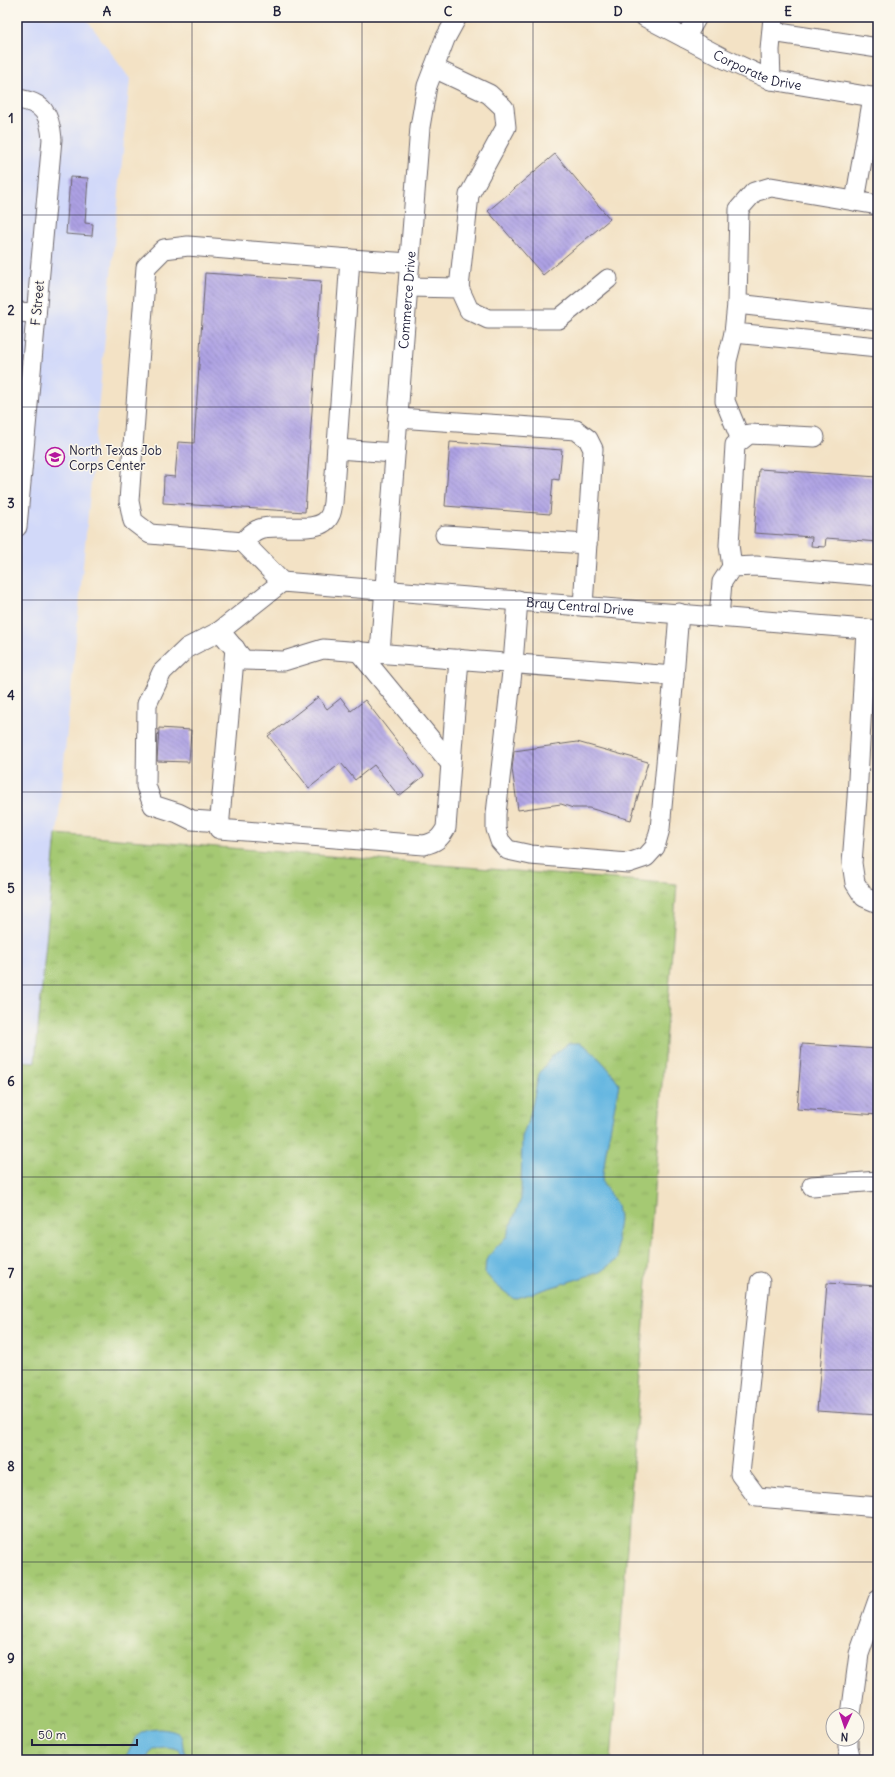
<svg xmlns="http://www.w3.org/2000/svg" width="895" height="1777" font-family="Delius,sans-serif">
<defs>
<pattern id="grass-tufts" width="24" height="20" patternUnits="userSpaceOnUse"><rect width="24" height="20" fill="#a5c973"/><path d="M3 7l-1-3M5 7V3M7 7l1-3M15 17l-1-3M17 17v-4M19 17l1-3" fill="none" stroke="#8eac64"/></pattern>
<pattern id="building-back-hatch" width="6" height="6" patternUnits="userSpaceOnUse"><rect width="6" height="6" fill="#ada1e4"/><path d="M-1 5l2 2M0 0l6 6M5-1l2 2" fill="none" stroke="#8c83ba"/></pattern>
</defs>
<rect width="100%" height="100%" fill="#fbf7ec"/>
<filter id="ink" filterUnits="userSpaceOnUse"><feTurbulence type="fractalNoise" baseFrequency=".025" numOctaves="2"/><feDisplacementMap in="SourceGraphic" scale="8" xChannelSelector="R" yChannelSelector="G"/><feConvolveMatrix kernelMatrix="1 2 1 2 8 2 1 2 1" color-interpolation-filters="sRGB"/></filter>
<filter id="wash" filterUnits="userSpaceOnUse"><feTurbulence type="fractalNoise" baseFrequency=".012" numOctaves="4" result="noise"/><feDisplacementMap in="SourceGraphic" scale="16" xChannelSelector="R" yChannelSelector="G"/><feGaussianBlur stdDeviation="0.9" result="paint"/><feColorMatrix in="noise" values="0 0 0 0 0 0 0 0 0 0 0 0 0 0 0 0 0 1.4 0 .05"/><feComposite in="paint" operator="in"/></filter>
<g filter="url(#wash)">
<rect width="100%" height="100%" fill="#f3e2c5"/>
<path fill="#d2d9f9" d="M 17,17 L 85,17 L 130,79 L 35,1062 L 17,1061 Z"/>
<path fill="url(#grass-tufts)" stroke="#647657" d="M 56,834 L 677,884 L 611,1760 L 17,1760 L 17,1061 L 35,1062 Z"/>
<g fill="#66b7e1" stroke="#446c8e">
<path d="M 569,1043 C 572,1043 576,1043 579,1043 C 590,1046 614,1074 619,1084 L 606,1151 L 602,1182 L 617,1205 L 619,1219 L 617,1233 L 618,1259 L 600,1272 L 514,1299 L 496,1285 L 485,1273 L 486,1260 L 497,1246 L 506,1238 L 521,1199 L 522,1137 L 530,1115 L 539,1074 L 553,1055 Z"/>
<path d="M 160,1729 C 195,1732 174,1744 190,1760 L 183,1760 L 180,1750 C 166,1745 152,1745 146,1760 L 123,1760 C 138,1741 131,1730 160,1729 Z"/>
</g>
<g id="blocks">
<g fill="url(#building-back-hatch)">
<path d="M 555,154 L 610,219 L 543,275 L 488,211 Z"/>
<path d="M 70,177 L 88,178 L 85,223 L 93,224 L 92,236 L 66,234 Z"/>
<path d="M 205,273 L 321,281 L 305,512 L 163,503 L 164,476 L 175,477 L 178,442 L 194,443 Z"/>
<path d="M 450,442 L 562,450 L 559,480 L 553,479 L 550,514 L 445,506 Z"/>
<path d="M 759,469 L 878,477 L 878,542 L 826,538 L 825,547 L 811,546 L 812,537 L 754,533 Z"/>
<path d="M 318,697 L 327,709 L 341,698 L 351,711 L 365,700 L 424,776 L 399,796 L 374,765 L 355,780 L 341,763 L 309,788 L 268,736 Z"/>
<path d="M 159,728 L 191,730 L 189,762 L 157,761 Z"/>
<path d="M 577,742 L 648,762 L 631,820 L 589,808 L 573,808 L 561,804 L 518,810 L 512,769 L 514,751 Z"/>
<path d="M 802,1044 L 878,1049 L 878,1115 L 797,1109 Z"/>
<path d="M 827,1283 L 878,1286 L 878,1415 L 817,1411 Z"/>
</g>
</g>
</g>
<g filter="url(#ink)">
<use href="#blocks" fill-opacity="0" stroke="#6b656b" stroke-width="1"/>
<g fill="none" stroke-linecap="round" stroke-linejoin="round">
<g stroke="#6b656b" stroke-width="21">
<g id="minor">
<path id="s1" d="M 645,17 L 725,59 L 771,80 L 878,98"/>
<path d="M 772,32 L 878,48"/>
<path d="M 685,38 L 697,17"/>
<path d="M 434,68 L 489,94 L 504,108 L 506,127 L 469,195 L 459,288"/>
<path d="M 771,80 L 770,50 L 773,17"/>
<path d="M 17,99 C 43,102 50,114 52,139 L 17,527"/>
<path d="M 855,201 L 873,97"/>
<path d="M 878,205 L 771,187 L 754,192 L 739,209 L 737,304 L 878,320"/>
<path d="M 408,287 L 459,288 L 469,310 L 488,319 L 559,319 L 608,279"/>
<path d="M 737,304 L 734,333 L 878,347"/>
<path d="M 17,312 L 36,313"/>
<path d="M 734,333 L 727,361 L 725,401 L 741,440"/>
<path d="M 398,418 L 576,430 L 588,439 L 593,449 L 583,606"/>
<path d="M 337,449 L 395,453"/>
<path d="M 445,535 L 587,544"/>
<path d="M 243,542 L 150,534 L 133,521 L 129,501 L 146,267 L 164,249 L 188,246 L 350,259"/>
<path d="M 732,567 L 729,545 L 735,445 L 749,434 L 815,437"/>
<path d="M 282,582 L 220,631 L 244,660 L 284,661 L 323,649 L 674,676 L 679,613"/>
<path id="s2" d="M 282,582 L 878,630"/>
<path d="M 282,582 L 243,542 C 247,538 251,533 257,530 C 275,521 321,537 330,515 C 332,512 332,507 333,503 L 350,259 L 410,263"/>
<path d="M 518,600 L 513,663 L 496,814 L 496,829 L 500,841 L 508,850 L 531,855 L 628,863 L 646,857 L 655,847 L 660,829 L 674,676"/>
<path d="M 719,617 L 722,582 L 732,567 L 756,566 L 878,576"/>
<path d="M 866,629 L 857,798 L 852,863 L 855,883 L 864,897 L 878,903"/>
<path d="M 235,648 L 219,829 L 424,845 C 436,842 440,839 446,828 L 459,659"/>
<path d="M 358,651 L 451,764"/>
<path id="s3" d="M 380,653 L 420,127 L 427,86 L 445,39 L 457,17"/>
<path d="M 220,822 L 192,820 L 178,813 L 153,805 L 146,786 L 147,704 L 162,672 L 187,648 L 220,631"/>
<path d="M 812,1186 L 878,1181"/>
<path d="M 760,1282 L 740,1474 L 757,1497 L 878,1507"/>
<path d="M 851,1715 L 859,1654 L 878,1600"/>
<path d="M 848,1739 L 848,1747 L 851,1760"/>
</g>
</g>
<use href="#minor" stroke="#fff" stroke-width="19"/>
</g>
</g>
<path fill="none" stroke="#22223b" stroke-width="1" stroke-opacity="0.55" d="M 192,17 L 192,1760M 362,17 L 362,1760M 533,17 L 533,1760M 703,17 L 703,1760M 17,215 L 878,215M 17,407 L 878,407M 17,600 L 878,600M 17,792 L 878,792M 17,985 L 878,985M 17,1177 L 878,1177M 17,1370 L 878,1370M 17,1562 L 878,1562"/>
<defs>
<g id="school-ring" transform="scale(1)"><circle r="9.5" fill="#fbf7ec" stroke="#b5179e" stroke-width="1.5"/><path d="M0-5L7-2L0 1L-7-2ZM-4 1L0 2.5L4 1V4Q0 6-4 4Z" fill="#b5179e"/></g>
</defs>
<g fill-rule="evenodd">
<use href="#school-ring" x="55" y="457"/>
</g>
<g text-anchor="middle" stroke-width="3" stroke-linejoin="round" paint-order="stroke">
<g font-size="13" fill="#22223b" stroke="#fbf7ec">
<text dy="5" stroke="none"><textPath href="#s1" startOffset="125">Corporate Drive</textPath></text>
<text dy="5" stroke="none"><textPath href="#s3" startOffset="354">Commerce Drive</textPath></text>
<text transform="translate(37 303) rotate(-85)" y="5">F Street</text>
<text dy="5" stroke="none"><textPath href="#s2" startOffset="299">Bray Central Drive</textPath></text>
</g>
<g font-size="13" fill="#22223b" stroke="#fbf7ec" text-anchor="start">
<text x="69" y="455">North Texas Job<tspan x="69" dy="15">Corps Center</tspan></text>
</g>
</g>
<rect width="895" height="1777" fill="none" stroke="#fbf7ec" stroke-width="44"/>
<g transform="translate(845 1727) rotate(183)"><circle r="19" fill="#fbf7ec" stroke="#a4a2a5"/>
<path d="M0-3L7 15L0 10L-7 15Z" fill="#b5179e"/>
<text y="-6" font-size="11" font-weight="bold" text-anchor="middle" fill="#22223b">N</text>
</g>
<path d="M32 1739v6h105v-6" fill="none" stroke="#22223b" stroke-width="2"/>
<text x="38" y="1739" font-size="12" fill="#22223b" stroke="#fbf7ec" stroke-width="3" paint-order="stroke">50 m</text>
<rect x="22" y="22" width="851" height="1733" fill="none" stroke="#22223b" stroke-width="1.5"/>
<g font-size="13" text-anchor="middle" font-weight="bold" fill="#22223b">
<text x="107" y="16">A</text>
<text x="277" y="16">B</text>
<text x="448" y="16">C</text>
<text x="618" y="16">D</text>
<text x="788" y="16">E</text>
<text x="11" y="123">1</text>
<text x="11" y="315">2</text>
<text x="11" y="508">3</text>
<text x="11" y="700">4</text>
<text x="11" y="893">5</text>
<text x="11" y="1086">6</text>
<text x="11" y="1278">7</text>
<text x="11" y="1471">8</text>
<text x="11" y="1663">9</text>
</g>
</svg>
